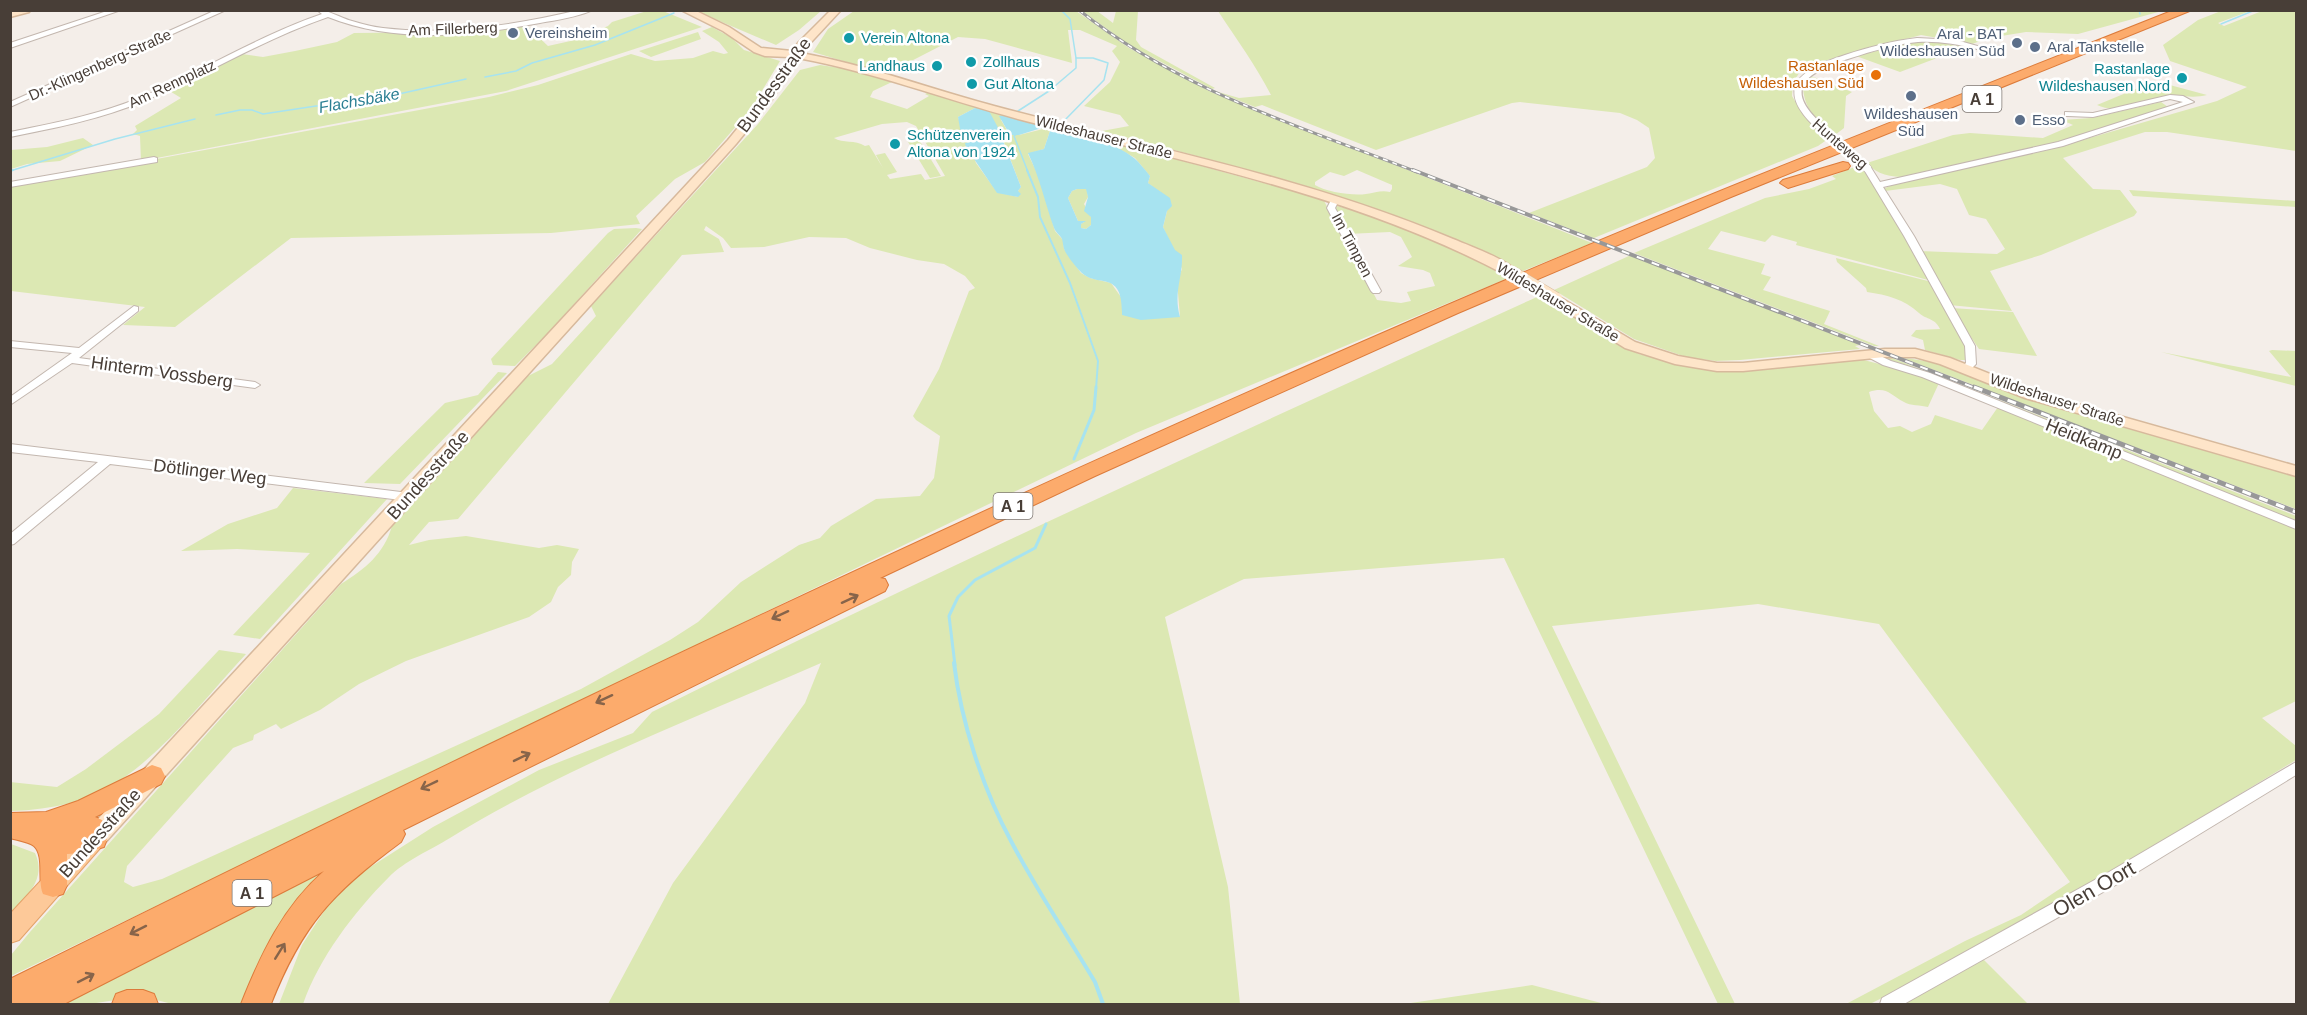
<svg xmlns="http://www.w3.org/2000/svg" width="2307" height="1015" font-family="Helvetica,sans-serif">
<rect width="100%" height="100%" fill="#f4eee9"/>
<g fill="#dce8b3" fill-rule="evenodd">
<path d="M 650,10 L 663,11 L 702,27 L 506,91 L 141,161 L 140,136 L 133,134 L 137,130 L 135,126 L 181,98 L 168,90 L 242,54 L 263,57 L 295,51 L 337,42 L 354,33 L 466,32 L 527,26 L 548,46 L 575,40 L 608,26 L 612,22 Z"/>
<path d="M 696,11 L 821,11 L 799,30 L 776,45 Z"/>
<path d="M 854,11 L 1076,11 L 1129,48 L 1211,92 L 1592,243 L 1523,271 C 1390,205 1246,169 1102,131 L 1129,126 L 1120,115 L 1084,106 L 1110,82 L 1120,62 L 1112,51 L 1117,46 L 1080,30 L 1068,30 L 1072,63 L 985,39 L 958,37 L 886,74 L 813,52 L 828,29 ZM 1357,170 L 1392,185 L 1392,189 L 1390,192 C 1381,190 1375,193 1366,194 C 1353,196 1326,192 1315,185 L 1315,182 L 1330,172 L 1344,176 Z"/>
<path d="M 1082,11 L 1097,11 L 1113,23 L 1116,11 L 1138,11 L 1136,40 L 1141,47 L 1215,88 L 1212,89 L 1131,46 Z"/>
<path d="M 1218,11 L 2162,11 L 2078,34 L 2026,32 L 1989,38 L 1972,44 L 1921,35 L 1820,62 L 1800,72 L 1793,82 L 1792,96 L 1804,116 L 1828,139 L 1818,146 L 1594,238 L 1529,213 L 1647,167 L 1655,158 L 1649,128 L 1637,120 L 1620,113 L 1520,102 L 1512,103 L 1376,150 L 1262,105 L 1255,107 L 1215,91 L 1239,98 L 1271,95 C 1255,64 1237,40 1218,11 Z"/>
<path d="M 2221,11 L 2250,11 L 2218,23 L 2224,26 L 2262,11 L 2296,11 L 2296,151 L 2167,132 L 2145,132 L 2063,158 L 2093,189 L 2120,190 L 2137,212 L 2134,216 L 2041,255 L 1990,271 L 2012,311 L 1949,305 L 1919,251 L 1997,254 L 2005,249 L 1986,219 L 1969,215 L 1957,189 L 1940,184 L 1885,191 L 1883,189 L 1897,183 L 2048,150 L 2217,101 L 2247,87 L 2170,61 L 2163,45 L 2198,20 Z"/>
<path d="M 712,27 L 732,38 L 744,50 L 780,61 L 751,109 L 705,162 L 675,179 L 636,216 L 640,224 L 551,233 L 291,238 L 175,327 L 123,325 L 145,307 L 11,291 L 11,186 L 489,97 L 538,85 L 631,54 L 655,61 L 693,58 L 713,51 L 724,54 L 728,53 L 719,42 L 702,31 Z"/>
<path d="M 698,32 L 701,39 L 651,57 L 639,51 Z"/>
<path d="M 1914,42 L 1936,42 L 1966,47 L 1900,72 L 1856,56 Z"/>
<path d="M 820,65 L 847,69 L 892,82 L 873,91 L 870,97 L 907,109 L 929,96 L 925,94 L 929,92 L 1323,199 L 1377,300 L 1401,303 L 1411,301 L 1407,292 L 1435,286 L 1430,273 L 1423,270 L 1398,266 L 1412,257 L 1401,237 L 1390,232 L 1347,234 L 1335,209 L 1337,206 C 1392,221 1462,246 1508,278 L 1136,433 L 11,976 L 11,955 L 30,932 L 341,584 C 365,569 384,554 392,526 L 528,376 L 552,364 L 596,316 L 591,306 L 758,124 L 800,70 ZM 975,108 L 1002,135 L 965,138 L 958,117 ZM 1010,116 L 1043,129 L 1019,135 L 1010,135 L 1001,120 ZM 907,122 L 916,126 L 945,176 L 925,180 L 921,174 L 890,179 L 887,175 L 897,172 L 885,153 L 876,155 L 883,168 L 869,145 L 865,146 C 855,139 843,144 834,138 L 882,124 ZM 1050,131 L 1121,150 L 1135,158 L 1150,176 L 1148,183 L 1158,191 L 1167,211 L 1163,227 L 1182,269 L 1177,281 L 1180,317 L 1122,315 L 1123,300 L 1111,283 L 1090,278 L 1081,273 L 1064,249 L 1063,240 L 1055,231 L 1039,177 L 1028,154 L 1044,149 ZM 995,137 L 1003,140 L 1021,187 L 1018,191 L 1018,197 L 997,192 L 976,163 L 969,141 ZM 706,226 L 723,238 L 731,248 L 764,247 L 809,237 L 846,238 L 870,248 L 917,260 L 944,264 L 965,276 L 975,288 L 969,291 L 939,369 L 913,416 L 916,420 L 940,436 L 934,478 L 920,496 L 876,499 L 831,526 L 820,538 L 799,545 L 741,582 L 698,622 L 670,640 L 581,689 L 162,879 L 133,887 L 124,882 L 127,866 L 233,748 L 253,740 L 254,735 L 276,724 L 281,729 L 320,710 L 359,684 L 406,661 L 529,617 L 551,602 L 558,587 L 571,575 L 572,562 L 579,549 L 557,545 L 539,548 L 466,536 L 429,540 L 409,545 L 429,522 L 458,519 L 682,255 L 724,252 L 719,239 L 704,230 Z"/>
<path d="M 1811,76 L 1852,92 L 1846,96 L 1844,128 L 1835,135 C 1817,122 1804,109 1803,87 Z"/>
<path d="M 2155,81 L 2207,95 C 2196,98 2186,96 2175,96 C 2149,97 2120,116 2097,105 Z"/>
<path d="M 2161,102 L 2168,107 L 2041,147 L 1906,177 C 1891,177 1877,175 1867,163 L 1953,135 L 1970,133 L 2043,138 L 2073,125 L 2062,120 L 2091,118 Z"/>
<path d="M 83,138 L 93,145 L 60,161 L 27,164 L 11,169 L 11,150 L 47,147 Z"/>
<path d="M 918,138 L 941,176 L 930,178 L 907,140 Z"/>
<path d="M 1857,166 L 1873,179 L 1932,281 L 1796,245 L 1797,242 L 1772,235 L 1765,242 L 1721,231 L 1708,249 L 1765,264 L 1761,274 L 1771,277 L 1763,290 L 1830,311 L 1824,324 L 1879,346 L 1874,346 L 1634,253 L 1765,198 L 1809,189 L 1836,179 L 1832,176 Z"/>
<path d="M 1077,189 L 1087,189 L 1088,197 L 1084,204 L 1091,217 L 1091,225 L 1086,229 L 1081,228 L 1081,224 L 1084,222 L 1078,221 L 1068,198 L 1072,191 Z"/>
<path d="M 2129,190 L 2296,201 L 2296,207 L 2133,196 Z"/>
<path d="M 636,228 L 642,229 L 548,333 L 515,366 L 493,365 L 491,359 L 608,233 L 614,229 Z"/>
<path d="M 1631,255 L 1860,345 L 1855,346 L 1860,349 L 1740,360 L 1716,361 L 1686,357 L 1634,339 L 1554,290 Z"/>
<path d="M 1836,258 L 1932,282 L 1966,346 L 1968,356 L 1965,360 L 1960,360 L 1925,350 L 1923,340 L 1911,336 L 1916,330 L 1940,329 C 1935,318 1927,320 1919,313 C 1904,299 1887,295 1867,292 L 1866,288 L 1837,262 Z"/>
<path d="M 1539,296 L 1618,344 L 1639,354 L 1688,367 L 1746,371 L 1860,359 L 1910,372 L 1939,383 L 1928,407 C 1921,405 1910,406 1904,402 C 1890,395 1887,386 1869,392 L 1874,411 L 1888,428 L 1900,426 L 1912,432 L 1931,424 L 1935,415 L 1982,430 L 1998,407 L 2296,526 L 2296,701 L 2262,718 L 2296,746 L 2296,760 L 2092,884 L 1975,951 L 1870,1004 L 1846,1004 L 1965,941 L 2021,915 L 2070,882 L 1879,624 L 1758,604 L 1552,626 L 1735,1004 L 1718,1004 L 1504,558 L 1244,579 L 1165,617 L 1228,887 L 1240,1004 L 608,1004 L 673,883 L 805,703 L 821,663 C 697,717 565,767 450,838 C 432,849 403,862 389,877 C 354,912 319,958 303,1004 L 279,1004 L 302,945 L 328,905 L 364,871 L 433,827 L 539,770 L 633,733 L 652,712 C 945,567 1242,431 1539,296 Z"/>
<path d="M 1951,308 L 2013,312 L 2037,356 L 1979,349 Z"/>
<path d="M 2272,350 L 2296,351 L 2296,386 L 2161,352 L 2291,377 L 2269,351 Z"/>
<path d="M 1887,356 L 2296,516 L 2296,522 L 1927,375 L 1889,362 L 1883,358 Z"/>
<path d="M 1903,358 C 1962,363 2034,397 2091,415 C 2158,437 2228,454 2296,474 L 2296,509 Z"/>
<path d="M 498,372 L 507,373 L 400,484 L 364,483 L 445,403 L 478,395 Z"/>
<path d="M 293,488 L 387,499 L 260,639 L 233,635 L 310,553 L 237,549 L 181,551 L 228,524 L 277,508 Z"/>
<path d="M 219,650 L 246,654 C 205,698 160,758 108,788 C 81,804 42,810 11,811 L 10,782 L 57,787 L 86,769 L 159,714 Z"/>
<path d="M 11,844 L 35,853 C 47,879 27,895 11,914 Z"/>
<path d="M 358,851 L 262,970 L 249,1004 L 172,1004 L 149,998 L 128,998 L 90,1004 L 61,1004 Z"/>
<path d="M 1982,958 L 2028,1004 L 1900,1004 Z"/>
<path d="M 1532,985 L 1605,1004 L 1404,1004 Z"/>
</g>
<g fill="#a7e3f0" fill-rule="evenodd">
<path d="M 975,108 L 989,111 L 1002,135 L 965,138 L 961,134 L 958,117 Z"/>
<path d="M 1004,115 L 1048,126 L 1019,135 L 1010,135 L 999,116 Z"/>
<path d="M 1054,130 C 1076,131 1117,144 1134,158 C 1140,163 1145,170 1150,176 L 1148,183 L 1170,198 L 1172,206 L 1167,211 L 1163,227 L 1175,250 L 1182,255 C 1183,278 1173,292 1180,317 L 1141,320 L 1122,315 C 1123,267 1097,290 1080,271 C 1075,266 1067,256 1064,249 C 1063,246 1063,242 1062,239 C 1060,235 1056,233 1054,228 C 1045,203 1040,178 1028,153 L 1044,149 L 1050,131 ZM 1077,189 L 1086,189 L 1088,197 L 1084,211 L 1091,217 L 1091,225 L 1086,229 L 1081,228 L 1081,224 L 1086,221 L 1078,221 L 1068,198 L 1072,191 Z"/>
<path d="M 995,137 L 1000,137 L 1003,141 L 1021,187 L 1018,191 L 1021,194 L 1018,197 L 997,193 L 966,147 L 965,143 Z"/>
</g>
<g fill="none" stroke-linecap="round" stroke-linejoin="round">
<g stroke="#a7e3f0" stroke-width="1.5">
<path d="M 1061,10 L 1070,19 L 1076,58 L 1093,58 L 1108,63 L 1104,80 L 1063,122"/>
<path d="M 2139,10 L 2140,14"/>
<path d="M 2221,24 L 2255,10"/>
<path d="M 485,77 L 516,71 L 532,63 L 595,45 L 674,13"/>
<path d="M 1018,111 L 1049,91 L 1076,68 L 1076,58"/>
<path d="M 216,115 L 240,110 L 252,110 L 263,114 L 316,106 L 345,106 L 466,79"/>
<path d="M 1017,134 L 1014,136 L 1028,172"/>
<path d="M 10,171 L 115,139 L 195,119"/>
</g>
<g stroke="#a7e3f0" stroke-width="2">
<path d="M 1027,170 L 1038,197 L 1040,217 L 1070,283 L 1098,361 L 1096,389"/>
<path d="M 10,171 L 13,170"/>
</g>
<g stroke="#a7e3f0" stroke-width="3">
<path d="M 1074,459 L 1094,410 L 1096,387"/>
<path d="M 955,665 L 949,616 L 958,597 L 975,580 L 1035,548 L 1046,524"/>
</g>
<path stroke="#a7e3f0" stroke-width="4" d="M 954,663 C 961,722 983,789 1011,841 C 1036,889 1067,935 1095,982 L 1103,1004"/>
<g stroke="#c3b7af" stroke-width="2">
<g id="minor">
<path d="M 110,10 L 121,10 L 10,48 L 10,43 Z"/>
<path d="M 216,10 L 226,10 L 10,107 L 10,102 Z"/>
<path d="M 317,10 C 330,10 340,18 352,21 C 362,24 373,27 383,28 C 448,36 515,25 579,10 L 593,10 C 577,17 557,20 540,23 C 471,36 395,44 328,17 C 264,39 206,75 144,101 C 101,119 55,128 10,137 L 10,132 C 54,123 98,115 139,98 C 201,72 258,36 322,14 Z"/>
<path d="M 1917,38 L 1956,40 L 1981,47 L 1977,49 C 1957,44 1938,41 1918,42 C 1895,44 1873,51 1851,58 C 1800,74 1781,91 1830,131 L 1830,135 L 1824,135 C 1775,94 1790,72 1845,55 C 1869,47 1892,41 1917,38 Z"/>
<path d="M 2170,95 L 2183,96 L 2194,102 L 2063,146 L 1883,187 L 1914,236 L 1975,346 L 1976,364 L 1969,371 L 1961,371 L 1960,369 L 1966,363 L 1965,346 L 1904,236 L 1863,168 L 1864,166 L 1870,166 L 1880,182 L 2058,142 L 2183,102 L 2170,99 L 2093,117 L 2068,116 L 2065,116 L 2065,112 L 2093,113 Z"/>
<path d="M 154,157 L 157,158 L 157,162 L 10,187 L 10,182 Z"/>
<path d="M 1335,197 L 1339,200 L 1335,208 L 1381,291 L 1379,293 L 1373,293 L 1371,291 L 1327,208 L 1332,198 Z"/>
<path d="M 134,306 L 138,307 L 138,311 L 79,358 L 255,382 L 260,385 L 255,388 L 72,363 L 10,405 L 10,397 L 72,353 L 10,347 L 10,341 L 79,348 Z"/>
<path d="M 1872,352 L 1891,361 L 1930,373 L 2296,521 L 2296,529 L 1922,377 L 1883,365 L 1868,357 L 1867,355 L 1868,353 Z"/>
<path d="M 10,444 L 409,493 L 415,497 L 409,501 L 110,464 L 14,544 L 10,545 L 10,534 L 98,462 L 10,452 Z"/>
<path d="M 2296,762 L 2296,775 L 2121,882 L 1904,1004 L 1880,1004 L 1882,998 L 2109,872 Z"/>
</g>
</g>
<g stroke="#d7b99c" stroke-width="3">
<g id="secondary">
<path d="M 30,10 L 29,12 L 10,17 L 10,11 Z"/>
<path d="M 681,10 L 694,10 L 729,27 L 761,48 L 792,51 L 799,42 L 831,10 L 841,10 L 801,53 C 867,65 930,89 994,106 C 1148,147 1306,177 1453,239 C 1470,246 1506,259 1518,272 L 1511,276 L 1506,275 C 1356,195 1185,162 1022,120 C 947,100 874,72 798,58 L 771,101 L 736,144 L 102,846 L 94,848 L 86,846 L 83,839 L 86,832 L 728,140 L 763,97 L 789,57 L 765,56 L 754,52 L 723,31 Z"/>
<path d="M 1556,295 L 1635,342 L 1678,356 L 1717,363 L 1743,363 L 1885,349 L 1915,349 L 1950,358 L 2035,392 L 2296,466 L 2296,476 L 2025,398 L 1940,364 L 1915,357 L 1885,357 L 1743,371 L 1717,371 L 1675,364 L 1625,348 L 1551,302 L 1549,299 Z"/>
</g>
</g>
<g stroke="#e3a269" stroke-width="2">
<path id="primary" d="M 94,829 L 102,832 L 106,839 L 102,846 L 19,940 L 10,943 L 10,914 L 86,832 Z"/>
</g>
<g stroke="#dc7b3b" stroke-width="2">
<g id="motorway">
<path d="M 2174,10 L 2192,10 L 1731,197 L 1458,313 L 1095,476 L 880,578 L 885,579 L 888,585 L 885,591 L 403,830 L 405,834 L 401,842 C 333,892 302,925 271,1004 L 241,1004 C 261,954 283,907 324,871 L 64,1004 L 10,1004 L 10,979 C 484,744 960,515 1445,306 C 1686,202 1930,107 2174,10 Z"/>
<path d="M 1843,162 L 1848,163 L 1850,166 L 1848,169 L 1788,188 L 1780,183 L 1783,180 Z"/>
<path d="M 152,765 L 161,768 L 165,776 L 161,784 L 95,817 L 102,820 L 109,833 L 104,847 L 83,853 L 67,854 L 67,885 L 63,894 L 53,897 L 43,894 C 37,880 45,856 34,846 C 29,842 17,840 10,838 L 10,813 L 46,812 L 78,801 Z"/>
<path d="M 127,990 L 143,990 L 154,994 L 158,1004 L 112,1004 L 116,994 Z"/>
</g>
</g>
<use href="#minor" fill="#fff" fill-rule="evenodd"/>
<use href="#secondary" fill="#fee5c9" fill-rule="evenodd"/>
<use href="#primary" fill="#fdc999" fill-rule="evenodd"/>
<use href="#motorway" fill="#fcab6c" fill-rule="evenodd"/>
<g stroke="#989898" stroke-width="3">
<path id="rail-far2" d="M 1079,10 C 1177,89 1301,127 1417,172"/>
</g>
<g stroke="#989898" stroke-width="4">
<path id="rail-far1" d="M 1413,170 L 1978,389"/>
</g>
<g stroke="#989898" stroke-width="5">
<path id="rail" d="M 1974,387 L 2296,512"/>
</g>
<use href="#rail-far2" stroke="#fff" stroke-width="1.5" stroke-dasharray="5" stroke-linecap="butt"/>
<use href="#rail-far1" stroke="#fff" stroke-width="2" stroke-dasharray="8" stroke-linecap="butt"/>
<use href="#rail" stroke="#fff" stroke-width="3" stroke-dasharray="9" stroke-linecap="butt"/>
<g stroke="#c3b7af" stroke-width="9" stroke-linecap="butt">
<path id="minor-bridge" d="M 1827,133 L 1867,168"/>
</g>
<g stroke="#d7b99c" stroke-width="14" stroke-linecap="butt">
<path id="secondary-bridge" d="M 1511,272 L 1556,299"/>
</g>
<use href="#minor-bridge" stroke="#fff" stroke-width="8"/>
<use href="#secondary-bridge" stroke="#fee5c9" stroke-width="13"/>
</g>
<defs><path id="oneway-shaft" d="M-6 0H5M1.5-3L5.5 0L1.5 3" fill="none" stroke-width="1.6" stroke-linecap="round" stroke-linejoin="round" transform="scale(1.5)"/></defs>
<g stroke="#87644a">
<use href="#oneway-shaft" transform="translate(850 599) rotate(-25)"/>
<use href="#oneway-shaft" transform="translate(780 615) rotate(155)"/>
<use href="#oneway-shaft" transform="translate(604 699) rotate(155)"/>
<use href="#oneway-shaft" transform="translate(522 757) rotate(-26)"/>
<use href="#oneway-shaft" transform="translate(429 785) rotate(154)"/>
<use href="#oneway-shaft" transform="translate(138 930) rotate(153)"/>
<use href="#oneway-shaft" transform="translate(280 951) rotate(-58)"/>
<use href="#oneway-shaft" transform="translate(86 978) rotate(-27)"/>
</g>
<g fill="#5c6f8a" stroke="#fff" stroke-width="2">
<circle cx="513" cy="33" r="6"/>
<circle cx="2017" cy="43" r="6"/>
<circle cx="2035" cy="47" r="6"/>
<circle cx="1911" cy="96" r="6"/>
<circle cx="2020" cy="120" r="6"/>
</g>
<g fill="#0f9aa8" stroke="#fff" stroke-width="2">
<circle cx="849" cy="38" r="6"/>
<circle cx="971" cy="62" r="6"/>
<circle cx="937" cy="66" r="6"/>
<circle cx="2182" cy="78" r="6"/>
<circle cx="972" cy="84" r="6"/>
<circle cx="895" cy="144" r="6"/>
</g>
<circle fill="#e8710a" stroke="#fff" stroke-width="2" cx="1876" cy="75" r="6"/>
<g text-anchor="middle" stroke-width="5" stroke-linejoin="round" paint-order="stroke">
<g font-size="15" fill="#483e37" stroke="#fff">
<text transform="translate(453 29) rotate(-2)" y="5">Am Fillerberg</text>
<text transform="translate(100 65) rotate(-24)" y="5">Dr.-Klingenberg-Straße</text>
<text transform="translate(172 84) rotate(-25)" y="5">Am Rennplatz</text>
<text transform="translate(1104 137) rotate(14)" y="5">Wildeshauser Straße</text>
<text transform="translate(1840 144) rotate(41)" y="5">Hunteweg</text>
<text transform="translate(1352 245) rotate(62)" y="5">Im Timpen</text>
<text transform="translate(1558 302) rotate(31)" y="5">Wildeshauser Straße</text>
<text transform="translate(2057 400) rotate(18)" y="5">Wildeshauser Straße</text>
</g>
<g font-size="15" fill="#4e5e75" stroke="#fff" text-anchor="start">
<text x="525" y="38">Vereinsheim</text>
<text x="2005" y="39" text-anchor="end">Aral - BAT<tspan x="2005" dy="17">Wildeshausen Süd</tspan></text>
<text x="2047" y="52">Aral Tankstelle</text>
<text x="1911" y="119" text-anchor="middle">Wildeshausen<tspan x="1911" dy="17">Süd</tspan></text>
<text x="2032" y="125">Esso</text>
</g>
<g font-size="15" fill="#0d838f" stroke="#fff" text-anchor="start">
<text x="861" y="43">Verein Altona</text>
<text x="983" y="67">Zollhaus</text>
<text x="925" y="71" text-anchor="end">Landhaus</text>
<text x="2170" y="74" text-anchor="end">Rastanlage<tspan x="2170" dy="17">Wildeshausen Nord</tspan></text>
<text x="984" y="89">Gut Altona</text>
<text x="907" y="140">Schützenverein<tspan x="907" dy="17">Altona von 1924</tspan></text>
</g>
<g font-size="15" fill="#c56008" stroke="#fff" text-anchor="end">
<text x="1864" y="71">Rastanlage<tspan x="1864" dy="17">Wildeshausen Süd</tspan></text>
</g>
<g fill="#fff" stroke="#7f7873" stroke-width="1.5">
<rect x="1962.5" y="86" width="39" height="26" rx="4.5"/>
<rect x="993.5" y="493" width="39" height="26" rx="4.5"/>
<rect x="232.5" y="880" width="39" height="26" rx="4.5"/>
</g>
<g font-size="16" font-weight="bold" fill="#483e37">
<text x="1982" y="105">A 1</text>
<text x="1013" y="512">A 1</text>
<text x="252" y="899">A 1</text>
</g>
<g font-size="16" font-style="italic" fill="#2b7f93" stroke="#fff">
<text transform="translate(359 100) rotate(-10)" y="6">Flachsbäke</text>
</g>
<g font-size="18" fill="#483e37" stroke="#fff">
<text transform="translate(774 85) rotate(-54)" y="6">Bundesstraße</text>
<text transform="translate(162 372) rotate(8)" y="6">Hinterm Vossberg</text>
<text transform="translate(2084 439) rotate(22)" y="6">Heidkamp</text>
<text transform="translate(210 472) rotate(7)" y="6">Dötlinger Weg</text>
<text transform="translate(428 475) rotate(-48)" y="6">Bundesstraße</text>
<text transform="translate(100 833) rotate(-48)" y="6">Bundesstraße</text>
</g>
<g font-size="21" fill="#483e37" stroke="#fff">
<text transform="translate(2094 889) rotate(-30)" y="7">Olen Oort</text>
</g>
</g>
<rect width="2307" height="1015" fill="none" stroke="#483e37" stroke-width="24"/>
</svg>
